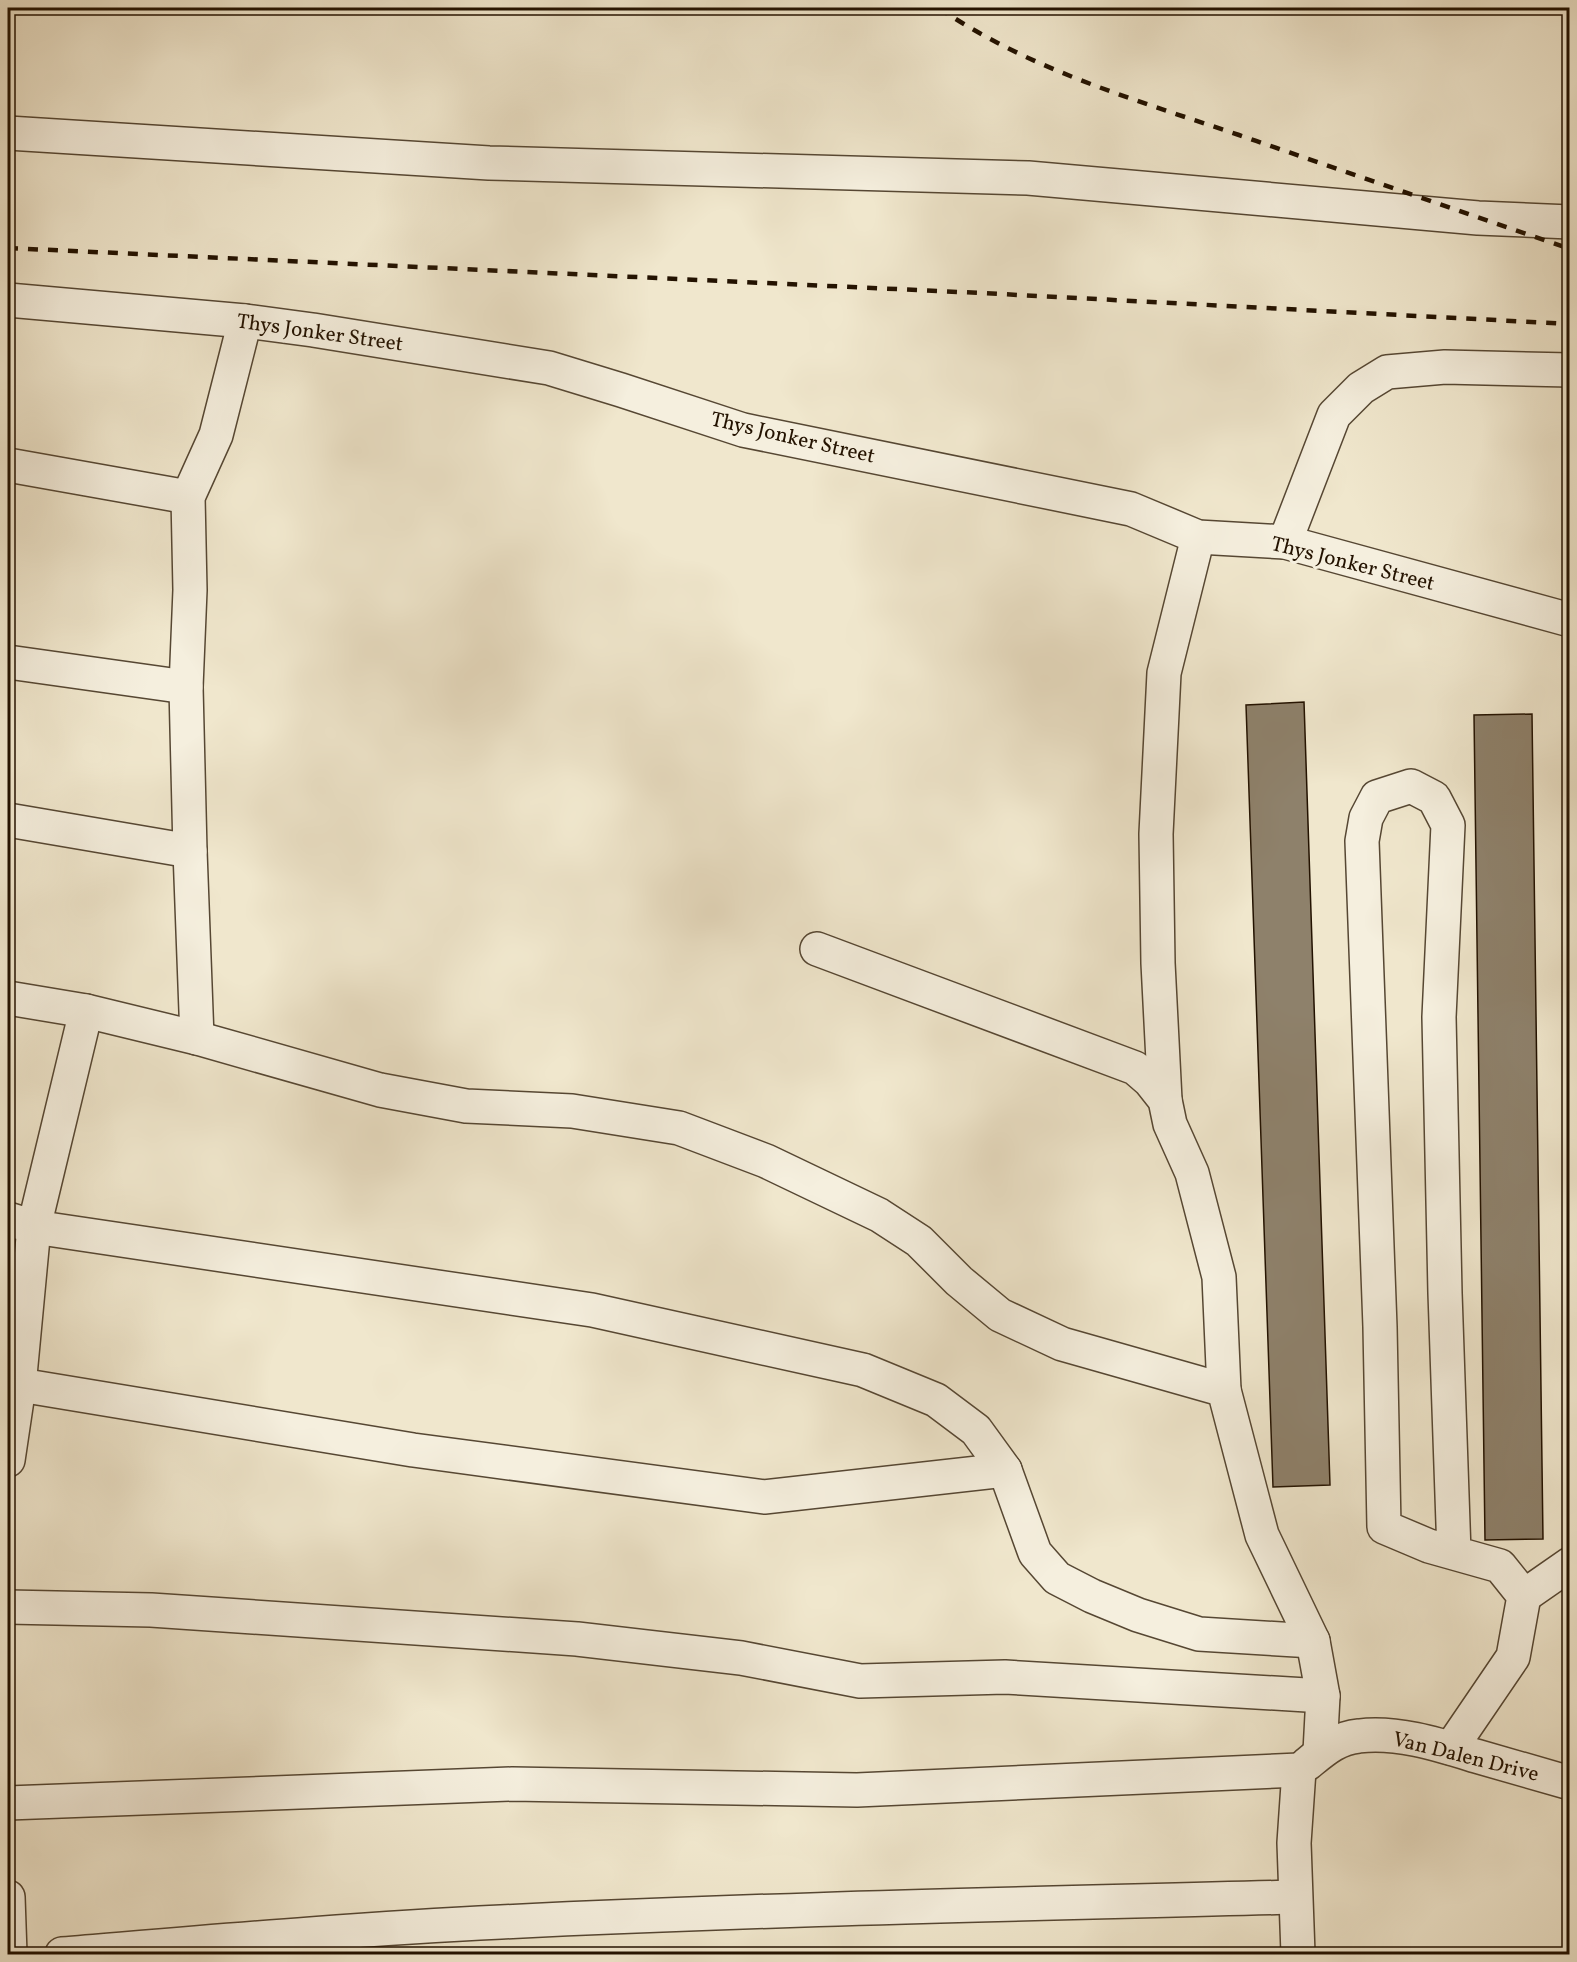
<svg xmlns="http://www.w3.org/2000/svg" width="1577" height="1962" font-family="Vollkorn,serif">
<rect width="100%" height="100%" fill="#f0e7cd"/>
<filter id="stains"><feTurbulence type="fractalNoise" baseFrequency=".00333" numOctaves="4"/><feColorMatrix values="0 0 0 0 .2 0 0 0 0 .09 0 0 0 0 .02 0 0 0 .5 -.17"/></filter>
<radialGradient id="worn" r=".72"><stop offset=".6" stop-color="#630" stop-opacity="0"/><stop offset="1" stop-color="#630" stop-opacity=".3"/></radialGradient>
<g fill="#8e816b" stroke="#231200" stroke-width="1.5">
<path d="M 1304,702 L 1330,1485 L 1273,1487 L 1246,705 Z"/>
<path d="M 1532,714 L 1543,1539 L 1485,1540 L 1474,715 Z"/>
</g>
<g fill="none" stroke-linecap="round" stroke-linejoin="round">
<g stroke="#564733" stroke-width="36">
<g id="minor">
<path d="M 8,133 L 489,163 L 1028,178 L 1478,218 L 1570,222"/>
<path d="M 8,300 L 245,321 L 313,330 L 549,368 L 621,390 L 743,430 L 1131,509 L 1198,537 L 1285,542 L 1570,620"/>
<path d="M 8,465 L 188,497"/>
<path d="M 1285,542 L 1334,415 L 1361,388 L 1387,372 L 1445,367 L 1570,370"/>
<path d="M 8,662 L 186,687"/>
<path d="M 8,820 L 190,851"/>
<path d="M 817,949 L 1135,1068 L 1150,1081 L 1165,1100 L 1170,1124 L 1192,1173 L 1219,1277 L 1224,1390"/>
<path d="M 8,998 L 86,1011 L 197,1038 L 380,1090 L 466,1106 L 572,1111 L 679,1128 L 766,1161 L 879,1215 L 919,1241 L 959,1281 L 1000,1315 L 1062,1344 L 1224,1390 L 1262,1535 L 1313,1641 L 1323,1696 L 1320,1752"/>
<path d="M 197,1038 L 190,851 L 186,687 L 190,590 L 188,497 L 216,435 L 245,321"/>
<path d="M 1165,1100 L 1158,963 L 1156,834 L 1164,673 L 1198,537"/>
<path d="M 8,1219 L 34,1227 L 592,1310 L 863,1370 L 936,1400 L 976,1430 L 1005,1470 L 1035,1553 L 1057,1578 L 1092,1596 L 1138,1615 L 1199,1634 L 1313,1641"/>
<path d="M 8,1383 L 413,1450 L 764,1497 L 1005,1470"/>
<path d="M 8,1460 L 19,1386 L 34,1227 L 86,1011"/>
<path d="M 1524,1596 L 1570,1564"/>
<path d="M 8,1607 L 151,1610 L 577,1639 L 741,1658 L 860,1681 L 1005,1677 L 1323,1696"/>
<path d="M 1451,1748 L 1513,1657 L 1524,1596 L 1500,1566 L 1429,1546 L 1384,1527 L 1380,1327 L 1362,841 L 1366,818 L 1377,797 L 1411,786 L 1434,798 L 1448,825 L 1439,1017 L 1445,1293 L 1454,1553"/>
<path d="M 1307,1764 C 1323,1751 1337,1738 1359,1736 C 1397,1731 1440,1745 1476,1756 C 1507,1765 1538,1774 1570,1783"/>
<path d="M 8,1803 L 512,1784 L 857,1790 L 1299,1770"/>
<path d="M 8,1897 L 10,1954"/>
<path d="M 62,1954 C 208,1942 355,1929 501,1922 C 766,1909 1031,1904 1295,1897"/>
<path d="M 1298,1954 L 1294,1843 L 1299,1770"/>
</g>
</g>
<use href="#minor" stroke="#f5efde" stroke-width="33"/>
<g stroke="#231200" stroke-width="4.5" stroke-dasharray="10 10" stroke-linecap="butt">
<path d="M 939,8 C 1030,70 1136,100 1239,135 C 1349,173 1459,211 1570,249"/>
<path d="M 8,248 L 981,293 L 1570,324"/>
</g>
</g>
<g text-anchor="middle" stroke-width="6" stroke-linejoin="round" paint-order="stroke">
<g font-size="21" fill="#231200" stroke="#f5efde">
<text transform="translate(320 332) rotate(8)" y="7">Thys Jonker Street</text>
<text transform="translate(793 437) rotate(13)" y="7">Thys Jonker Street</text>
<text transform="translate(1353 563) rotate(14)" y="7">Thys Jonker Street</text>
<text transform="translate(1466 1756) rotate(14)" y="7">Van Dalen Drive</text>
</g>
</g>
<rect width="1577" height="1962" fill="none" stroke="#f0e7cd" stroke-width="30"/>
<rect x="9" y="9" width="1559" height="1944" fill="none" stroke="#231200" stroke-width="3"/>
<rect x="15" y="15" width="1547" height="1932" fill="none" stroke="#231200" stroke-width="1.5"/>
<rect width="100%" height="100%" filter="url(#stains)"/>
<rect width="100%" height="100%" fill="url(#worn)"/>
</svg>
